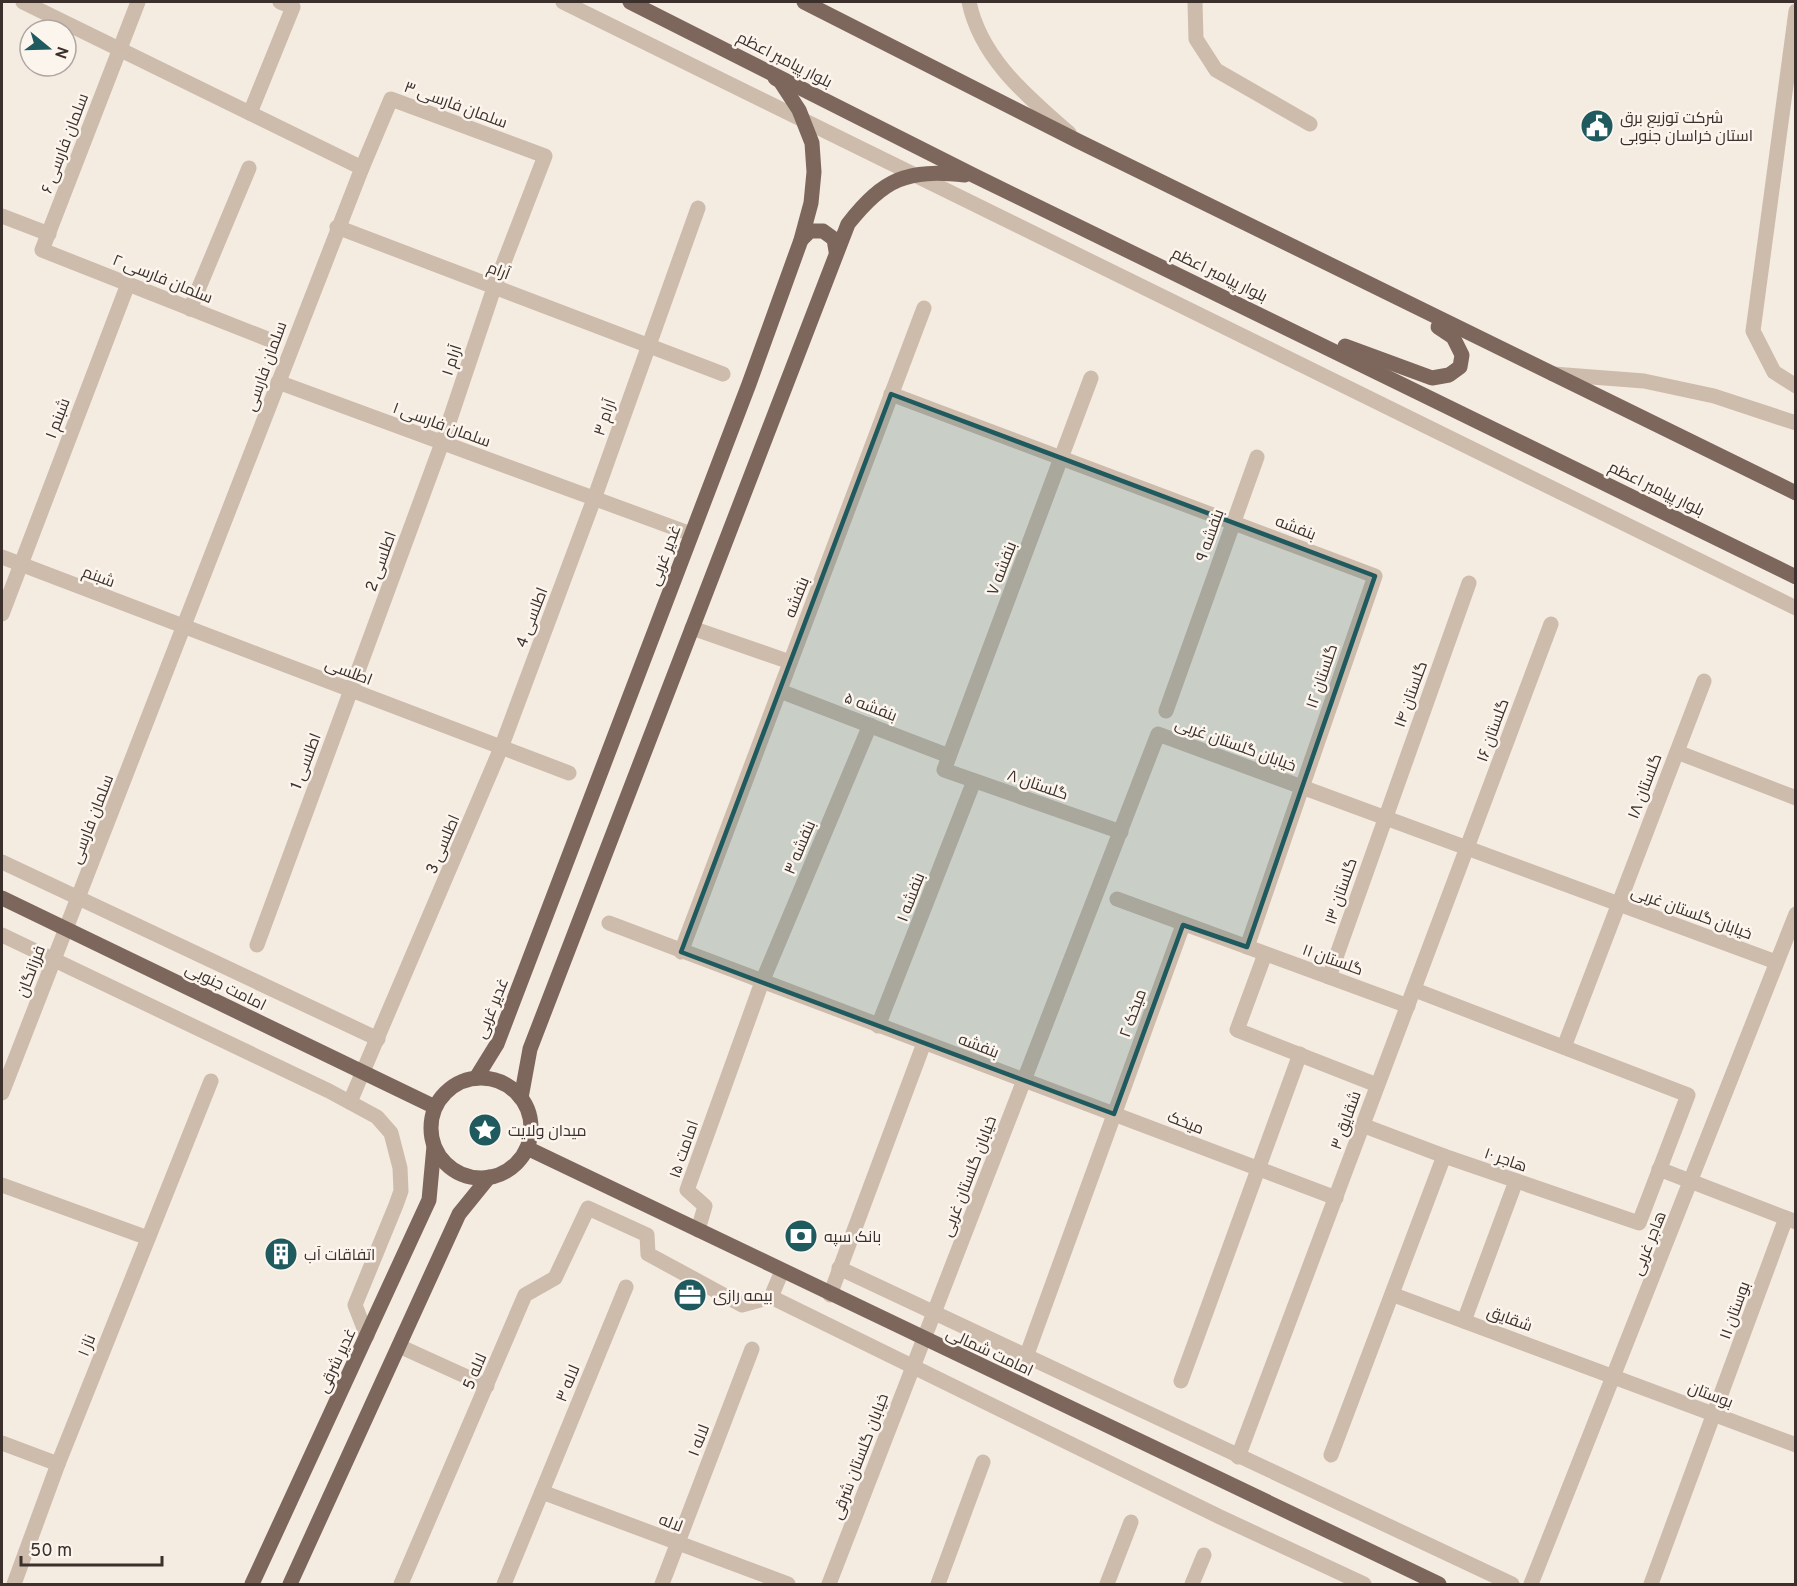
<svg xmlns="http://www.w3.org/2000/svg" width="1797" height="1586" font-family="Overpass,Cairo,sans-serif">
<rect width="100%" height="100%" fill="#f4ebe1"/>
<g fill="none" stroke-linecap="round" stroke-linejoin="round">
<g stroke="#cdbbac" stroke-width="15">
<path d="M 138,2 L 42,250 L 270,340"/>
<path d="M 563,2 L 1796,608"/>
<path d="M 969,2 C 981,59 1028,97 1069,133"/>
<path d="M 1195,2 L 1196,39 L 1216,70 L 1310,124"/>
<path d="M 1796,11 L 1753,331 L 1774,372 L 1796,386"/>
<path d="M 250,113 L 293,7 L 280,2"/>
<path d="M 2,216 L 49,234"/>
<path d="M 337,227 L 723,374"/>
<path d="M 190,309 L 249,168"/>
<path d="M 1553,374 L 1644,381 L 1714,396 L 1796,423"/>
<path d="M 1091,378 L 944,770 L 1121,832"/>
<path d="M 278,382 L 691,534"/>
<path d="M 891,394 L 1375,576 L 1247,947"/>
<path d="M 2,557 L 569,773"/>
<path d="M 2,614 L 128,284"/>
<path d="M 692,628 L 790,662"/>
<path d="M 780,691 L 949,756"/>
<path d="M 1166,711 L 1257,457"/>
<path d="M 1677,752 L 1796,798"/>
<path d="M 2,862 L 378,1039"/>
<path d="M 1117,899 L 1408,1006"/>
<path d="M 609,923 L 1336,1198"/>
<path d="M 2,935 L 329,1091 L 377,1117 L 391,1133 L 400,1168 L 401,1191 L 396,1205 L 355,1305 L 367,1336"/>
<path d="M 257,945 L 442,443 L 494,288 L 545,156 L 391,99 L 362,168"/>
<path d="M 681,952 L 924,308"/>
<path d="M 1265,954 L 1237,1030 L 1377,1085"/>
<path d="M 1329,977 L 1469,583"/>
<path d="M 878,1026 L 974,781"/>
<path d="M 1564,1047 L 1704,681"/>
<path d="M 2,1093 L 362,168 L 23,2"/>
<path d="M 350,1102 L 501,748 L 594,499 L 698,208"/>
<path d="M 1362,1125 L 1444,1156 L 1639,1223 L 1688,1095 L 1415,990"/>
<path d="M 1659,1169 L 1796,1222"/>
<path d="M 2,1185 L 148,1238"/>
<path d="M 698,1230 L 705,1206 L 687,1190 L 762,982 L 870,725"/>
<path d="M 839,1268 L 1512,1584"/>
<path d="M 830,1295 L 924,1043"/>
<path d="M 1394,1295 L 1796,1445"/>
<path d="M 771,1297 L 782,1271"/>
<path d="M 1464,1321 L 1516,1181"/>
<path d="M 399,1346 L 487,1386"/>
<path d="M 1026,1357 L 1183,925"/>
<path d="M 1181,1381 L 1300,1054"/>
<path d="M 2,1443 L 58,1464"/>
<path d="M 1331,1455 L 1444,1156"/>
<path d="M 1238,1457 L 1551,624"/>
<path d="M 542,1492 L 788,1584"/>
<path d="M 14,1584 L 58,1464 L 211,1081"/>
<path d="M 401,1584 L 525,1295 L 555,1278 L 588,1208 L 647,1235 L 648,1254 L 742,1305 L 771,1297 L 1220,1517 L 1364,1584"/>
<path d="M 504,1584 L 626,1287"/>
<path d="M 662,1584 L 752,1349"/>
<path d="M 829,1584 L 1158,734 L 1776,962"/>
<path d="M 938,1584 L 983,1462"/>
<path d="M 1107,1584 L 1131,1522"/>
<path d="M 1192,1584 L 1204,1555"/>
<path d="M 1531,1584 L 1796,914"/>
<path d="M 1651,1584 L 1786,1218"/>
</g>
<g stroke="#7d675c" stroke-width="15">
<path d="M 630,2 L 975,176 L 1796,577"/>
<path d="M 804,2 L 1078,141 L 1796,493"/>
<path d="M 801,240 L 810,231 L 823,231 L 834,239 L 836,251"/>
<path d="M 1345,346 L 1432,378 L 1449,375 L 1460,367 L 1462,355 L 1453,337 L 1438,327"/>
<path d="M 2,898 L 435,1107"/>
<path d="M 476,1078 L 497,1044 L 749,384 L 801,240 L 811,203 L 814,172 L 812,143 L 799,110 L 780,81 L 775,78"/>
<circle cx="481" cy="1128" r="50"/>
<path d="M 521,1098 L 530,1049 L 848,224 C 884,178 907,169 965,175"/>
<path d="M 527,1148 L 1439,1584"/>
<path d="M 252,1584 L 429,1200 L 434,1146"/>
<path d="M 290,1584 L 459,1214 L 489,1177"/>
</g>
</g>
<path fill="#1f5a5e" fill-opacity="0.2" stroke="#1f5a5e" stroke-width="4.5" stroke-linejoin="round" d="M 891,394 L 1375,576 L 1247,947 L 1183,925 L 1114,1114 L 681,952 Z"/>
<defs>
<g id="civic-disc" transform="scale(1.725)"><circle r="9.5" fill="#1f5a5e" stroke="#fbf5ee"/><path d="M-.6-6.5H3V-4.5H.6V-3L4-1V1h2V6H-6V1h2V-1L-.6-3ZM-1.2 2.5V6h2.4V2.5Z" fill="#fff"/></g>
<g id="sight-disc" transform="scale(1.725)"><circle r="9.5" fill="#1f5a5e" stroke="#fbf5ee"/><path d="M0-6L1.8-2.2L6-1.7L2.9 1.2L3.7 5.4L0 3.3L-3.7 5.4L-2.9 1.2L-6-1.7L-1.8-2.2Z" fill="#fff"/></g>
<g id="bank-disc" transform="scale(1.725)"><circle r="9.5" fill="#1f5a5e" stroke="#fbf5ee"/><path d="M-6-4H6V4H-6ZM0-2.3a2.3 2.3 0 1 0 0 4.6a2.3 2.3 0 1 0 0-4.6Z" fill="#fff"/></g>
<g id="building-disc" transform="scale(1.725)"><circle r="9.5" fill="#1f5a5e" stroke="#fbf5ee"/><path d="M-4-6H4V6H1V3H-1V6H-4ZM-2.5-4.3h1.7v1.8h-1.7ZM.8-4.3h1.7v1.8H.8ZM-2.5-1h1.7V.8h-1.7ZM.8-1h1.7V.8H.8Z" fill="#fff"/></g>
<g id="office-disc" transform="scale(1.725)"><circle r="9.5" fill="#1f5a5e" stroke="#fbf5ee"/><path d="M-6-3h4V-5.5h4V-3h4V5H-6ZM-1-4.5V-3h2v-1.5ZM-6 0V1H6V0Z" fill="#fff"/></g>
</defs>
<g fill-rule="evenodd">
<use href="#civic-disc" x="1597" y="126"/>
<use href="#sight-disc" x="485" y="1130"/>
<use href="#bank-disc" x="801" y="1236"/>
<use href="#building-disc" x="281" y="1254"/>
<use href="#office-disc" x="690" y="1295"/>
</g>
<g text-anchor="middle" stroke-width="5" stroke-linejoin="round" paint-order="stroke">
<g font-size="16" fill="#3b302b" stroke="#fbf5ee">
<text transform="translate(785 59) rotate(27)" y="6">بلوار پیامبر اعظم</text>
<text transform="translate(456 104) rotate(20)" y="6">سلمان فارسی ۳</text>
<text transform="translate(64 143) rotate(-69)" y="6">سلمان فارسی ۶</text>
<text transform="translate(499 270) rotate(21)" y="6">آرام</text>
<text transform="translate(1220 274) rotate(26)" y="6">بلوار پیامبر اعظم</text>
<text transform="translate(163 278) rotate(22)" y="6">سلمان فارسی ۲</text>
<text transform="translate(451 360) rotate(-72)" y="6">آرام ۱</text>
<text transform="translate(265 366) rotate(-70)" y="6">سلمان فارسی</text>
<text transform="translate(604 417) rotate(-71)" y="6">آرام ۳</text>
<text transform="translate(57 418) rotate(-69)" y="6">شبنم ۱</text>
<text transform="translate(442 424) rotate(20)" y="6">سلمان فارسی ۱</text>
<text transform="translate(1657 488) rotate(26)" y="6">بلوار پیامبر اعظم</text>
<text transform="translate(1296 527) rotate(21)" y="6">بنفشه</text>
<text transform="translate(1209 535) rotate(-70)" y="6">بنفشه ۹</text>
<text transform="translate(664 555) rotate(-69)" y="6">غدیر غربی</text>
<text transform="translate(380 561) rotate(-70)" y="6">اطلسی 2</text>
<text transform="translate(1001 568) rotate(-69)" y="6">بنفشه ۷</text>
<text transform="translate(99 576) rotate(21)" y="6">شبنم</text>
<text transform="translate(796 597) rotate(-69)" y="6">بنفشه</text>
<text transform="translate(531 617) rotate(-69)" y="6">اطلسی 4</text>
<text transform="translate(349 671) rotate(21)" y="6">اطلسی</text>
<text transform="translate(1321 676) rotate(-71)" y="6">گلستان ۱۲</text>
<text transform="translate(1410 694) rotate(-70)" y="6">گلستان ۱۴</text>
<text transform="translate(871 706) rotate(21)" y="6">بنفشه ۵</text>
<text transform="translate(1492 730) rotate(-70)" y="6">گلستان ۱۶</text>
<text transform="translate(1236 744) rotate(20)" y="6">خیابان گلستان غربی</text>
<text transform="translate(305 761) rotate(-69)" y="6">اطلسی 1</text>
<text transform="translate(1038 784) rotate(19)" y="6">گلستان ۸</text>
<text transform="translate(1644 786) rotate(-69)" y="6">گلستان ۱۸</text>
<text transform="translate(91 819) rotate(-69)" y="6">سلمان فارسی</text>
<text transform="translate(442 844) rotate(-67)" y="6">اطلسی 3</text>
<text transform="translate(799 847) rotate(-67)" y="6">بنفشه ۳</text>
<text transform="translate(1340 891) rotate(-71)" y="6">گلستان ۱۳</text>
<text transform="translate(910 897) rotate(-69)" y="6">بنفشه ۱</text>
<text transform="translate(1692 912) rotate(20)" y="6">خیابان گلستان غربی</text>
<text transform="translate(1333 959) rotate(20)" y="6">گلستان ۱۱</text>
<text transform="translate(30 971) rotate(-69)" y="6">فرزانگان</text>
<text transform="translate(226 986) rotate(26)" y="6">امامت جنوبی</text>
<text transform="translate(491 1008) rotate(-68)" y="6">غدیر غربی</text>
<text transform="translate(1132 1013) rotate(-70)" y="6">میخک ۲</text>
<text transform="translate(979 1045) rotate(21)" y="6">بنفشه</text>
<text transform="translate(1345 1120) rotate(-70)" y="6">شقایق ۳</text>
<text transform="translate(1186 1122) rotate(21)" y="6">میخک</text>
<text transform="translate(683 1149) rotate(-71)" y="6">امامت ۱۵</text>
<text transform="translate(1506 1159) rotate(19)" y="6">هاجر ۱۰</text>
<text transform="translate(968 1176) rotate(-69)" y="6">خیابان گلستان غربی</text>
<text transform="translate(1648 1243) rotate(-68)" y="6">هاجر غربی</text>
<text transform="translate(1734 1310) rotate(-70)" y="6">بوستان ۱۱</text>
<text transform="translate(1510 1318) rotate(20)" y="6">شقایق</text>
<text transform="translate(86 1345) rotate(-68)" y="6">ناز ۱</text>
<text transform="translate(990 1351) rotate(25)" y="6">امامت شمالی</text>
<text transform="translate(336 1360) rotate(-65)" y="6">غدیر شرقی</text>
<text transform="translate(474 1371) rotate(-67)" y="6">لاله 5</text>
<text transform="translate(567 1383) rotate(-68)" y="6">لاله ۳</text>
<text transform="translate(1711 1394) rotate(21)" y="6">بوستان</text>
<text transform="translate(698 1440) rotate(-69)" y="6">لاله ۱</text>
<text transform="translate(859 1456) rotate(-69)" y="6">خیابان گلستان شرقی</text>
<text transform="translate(671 1522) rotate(21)" y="6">لاله</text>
</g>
<g font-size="16" fill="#3b302b" stroke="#fbf5ee" text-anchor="start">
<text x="1620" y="123">شرکت توزیع برق<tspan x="1620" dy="18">استان خراسان جنوبی</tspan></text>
<text x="508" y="1136">میدان ولایت</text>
<text x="824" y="1242">بانک سپه</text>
<text x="304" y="1260">اتفاقات آب</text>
<text x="713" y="1301">بیمه رازی</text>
</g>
</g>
<rect width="1797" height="1586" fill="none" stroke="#3b302b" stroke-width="6"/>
<g transform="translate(48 48) rotate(109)"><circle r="28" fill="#fbf5ee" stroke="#aea6a0" stroke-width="1.5"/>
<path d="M0-4.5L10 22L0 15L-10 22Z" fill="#1f5a5e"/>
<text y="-9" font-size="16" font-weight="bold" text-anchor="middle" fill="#3b302b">N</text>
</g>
<path d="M21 1556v9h141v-9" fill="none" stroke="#3b302b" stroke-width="3"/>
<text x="30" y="1556" font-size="18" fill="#3b302b" stroke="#fbf5ee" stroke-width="4.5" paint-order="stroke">50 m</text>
</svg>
